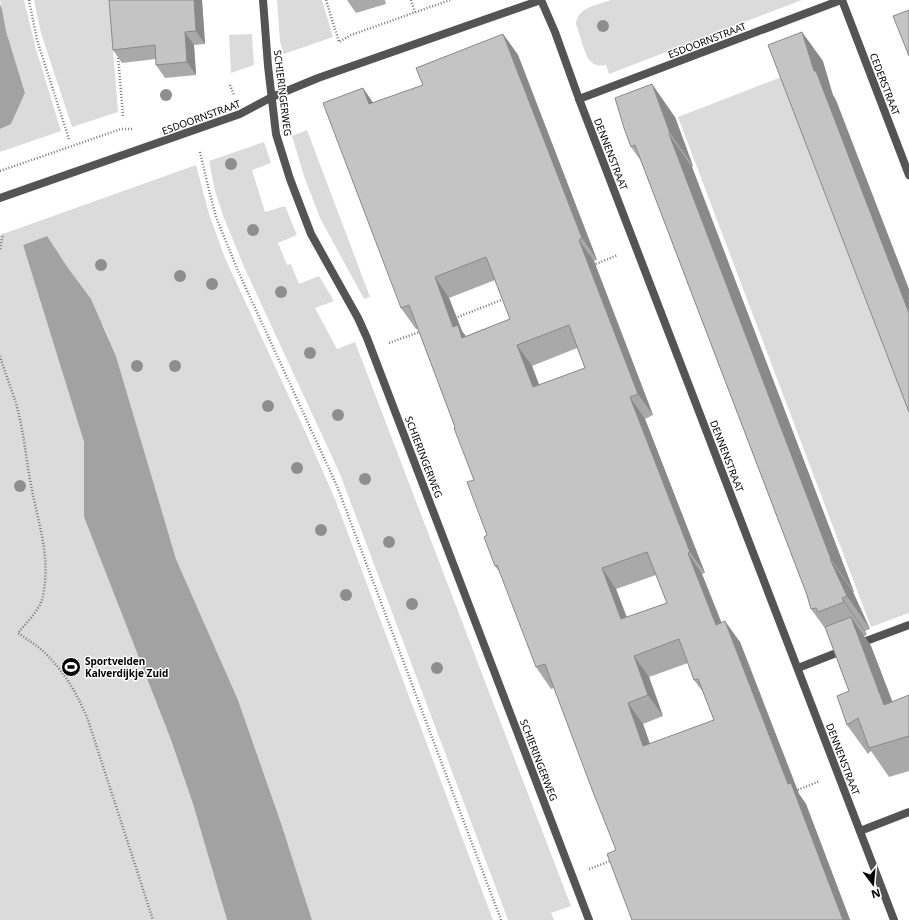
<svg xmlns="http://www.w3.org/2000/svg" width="909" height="920" font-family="'Noto Sans',sans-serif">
<rect width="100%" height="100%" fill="#fff"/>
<g fill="#dbdbdb">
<path d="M 0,0 L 24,0 L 36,49 L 61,131 L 0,152 L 0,129 L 11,124 L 25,93 L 6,31 Z"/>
<path d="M 34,0 L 109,0 L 118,112 L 72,127 L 41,33 Z"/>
<path d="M 277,0 L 322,0 L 333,37 L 284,54 L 280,42 Z"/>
<path d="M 611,0 L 802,0 L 609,74 L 606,65 C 600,66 595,66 590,61 C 585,56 579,32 576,24 C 577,7 598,5 611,0 Z"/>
<path d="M 252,34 L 254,65 L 231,73 L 229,35 Z"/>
<path d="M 784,76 L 909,399 L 909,613 L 871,627 L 678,117 Z"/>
<path d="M 307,130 L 370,297 L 364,299 L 320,218 L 304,176 L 292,136 Z"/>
<path d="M 264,142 L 271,163 L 252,170 L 265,212 L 285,206 L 297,235 L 278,243 L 287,265 L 291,264 L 299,284 L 319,276 L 334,301 L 315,308 L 337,349 L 355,342 L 571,906 L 551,913 L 554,920 L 508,920 L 340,474 L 245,269 L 224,218 L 215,191 L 209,161 Z"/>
<path d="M 196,165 L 209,214 L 225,258 L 309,440 L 335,499 L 493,920 L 312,920 L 281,823 L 238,700 L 176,559 L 116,356 L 104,327 L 47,236 L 23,245 L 84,442 L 84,517 L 171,740 L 193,804 L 227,920 L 0,920 L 0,235 Z"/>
</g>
<g fill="#a2a2a2">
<path d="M 0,4 L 2,9 L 6,31 L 25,93 L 11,124 L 0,129 Z"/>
<path d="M 47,236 L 68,268 L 91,299 L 116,356 L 176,559 L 238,700 L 281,823 L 312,920 L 227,920 L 193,804 L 171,740 L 84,517 L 84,442 L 23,245 Z"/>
</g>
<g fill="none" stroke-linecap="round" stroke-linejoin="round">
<g stroke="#767676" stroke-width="2.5" stroke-dasharray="1 2" stroke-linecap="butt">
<path d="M 29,0 L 37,40 L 69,139"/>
<path d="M 326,0 L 339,42 L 351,35 L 450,0"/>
<path d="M 411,0 L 415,12"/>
<path d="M 118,55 L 123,116"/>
<path d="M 230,85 L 234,95"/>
<path d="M 200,152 L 208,186 L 216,217 L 238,271 L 337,486 L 501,920"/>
<path d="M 0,171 L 121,129 L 132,129"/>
<path d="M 0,249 L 3,234"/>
<path d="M 593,265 L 618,255"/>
<path d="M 455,318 L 504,299"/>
<path d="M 389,343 L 422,331"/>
<path d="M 0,356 C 5,373 12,390 17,407 C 24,433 26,459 31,485 C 38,523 51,556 43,596 C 40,610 27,622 18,633 C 27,639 36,645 44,652 C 64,671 78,695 88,720 L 153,920"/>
<path d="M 795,791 L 820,781"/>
<path d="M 589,869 L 613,860"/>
</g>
<g stroke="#545454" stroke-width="8">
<path d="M 858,644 L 909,625"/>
<path d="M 798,668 L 844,650"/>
</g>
<g stroke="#545454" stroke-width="8">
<path d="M 263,0 L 268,66 L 276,134 L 290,179 L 311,234 L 358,318 L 367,338 L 589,920"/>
<path d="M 541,0 L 555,32 L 579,99 L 894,920"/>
<path d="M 842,0 L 909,175"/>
<path d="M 579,99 L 841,0"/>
<path d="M 0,198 L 240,114 L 272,97 L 318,78 L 541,0"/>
<path d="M 860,831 L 909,812"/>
</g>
</g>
<g fill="#8e8e8e">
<circle cx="603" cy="26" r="6"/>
<circle cx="166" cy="95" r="6"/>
<circle cx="231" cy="164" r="6"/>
<circle cx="253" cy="230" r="6"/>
<circle cx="101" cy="265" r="6"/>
<circle cx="180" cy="276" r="6"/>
<circle cx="212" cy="284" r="6"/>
<circle cx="281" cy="292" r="6"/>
<circle cx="310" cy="353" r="6"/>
<circle cx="137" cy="366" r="6"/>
<circle cx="175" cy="366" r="6"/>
<circle cx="268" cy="406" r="6"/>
<circle cx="338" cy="415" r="6"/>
<circle cx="297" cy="468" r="6"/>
<circle cx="365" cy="479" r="6"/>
<circle cx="20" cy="486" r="6"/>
<circle cx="321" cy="530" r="6"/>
<circle cx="389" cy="542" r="6"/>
<circle cx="346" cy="595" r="6"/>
<circle cx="412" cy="604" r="6"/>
<circle cx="437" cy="668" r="6"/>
</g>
<g fill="#a9a9a9" fill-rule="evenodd">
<path d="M 202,0 L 205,44 L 194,45 L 196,75 L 165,78 L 156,65 L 156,59 L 122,63 L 113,50 Z"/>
<path d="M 347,0 L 385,0 L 386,4 L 356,13 Z"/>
<path d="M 503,34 L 518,55 L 597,260 L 594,261 L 653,415 L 645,419 L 705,573 L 702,574 L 721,623 L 740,642 L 799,794 L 806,804 L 850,920 L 632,920 L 616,850 L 554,688 L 551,689 L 536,667 L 501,574 L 495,566 L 474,480 L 455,427 L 418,329 L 416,329 L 401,308 L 363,88 L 373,103 L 423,85 ZM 495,280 L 510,319 L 466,336 L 462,331 L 449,298 ZM 577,348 L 585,368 L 539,385 L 532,366 ZM 656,575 L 667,603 L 627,617 L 616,589 ZM 688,663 L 694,680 L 703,692 L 714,720 L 650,744 L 643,724 L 663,716 L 649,677 Z"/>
<path d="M 675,117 L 693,166 L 692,167 L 854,592 L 853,592 L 870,629 L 865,631 L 867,635 L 864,636 L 871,646 L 892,702 L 909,695 L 909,771 L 889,777 L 871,751 L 868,754 L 847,725 L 849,691 L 827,631 L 811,609 L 807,595 L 641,161 L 631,147 Z"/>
</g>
<g fill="#898989">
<path d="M 194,0 L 202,0 L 205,44 L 196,31 Z"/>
<path d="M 185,32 L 194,45 L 196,75 L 187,62 Z"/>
<path d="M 802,32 L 823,61 L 833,95 L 836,100 L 909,289 L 909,313 L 814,71 Z"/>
<path d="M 503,34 L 518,55 L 597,260 L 582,238 Z"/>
<path d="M 652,84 L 675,117 L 693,166 L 670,133 Z"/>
<path d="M 363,88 L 378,110 L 369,104 Z"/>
<path d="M 669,134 L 692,167 L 854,592 L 831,559 Z"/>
<path d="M 579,240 L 594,261 L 653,415 L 638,394 Z"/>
<path d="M 435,277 L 449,298 L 462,331 L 473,347 L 468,348 L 453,327 Z"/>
<path d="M 517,345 L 532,366 L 548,408 L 533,387 Z"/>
<path d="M 630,397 L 645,419 L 705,573 L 690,552 Z"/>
<path d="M 688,553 L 702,574 L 731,646 L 716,625 Z"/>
<path d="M 830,559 L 853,592 L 870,629 L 847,596 Z"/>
<path d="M 602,568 L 616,589 L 635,641 L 621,619 Z"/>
<path d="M 842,598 L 865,631 L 867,635 L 844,602 Z"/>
<path d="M 851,617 L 871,646 L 905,734 L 884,705 Z"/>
<path d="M 725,621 L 740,642 L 799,794 L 806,804 L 850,920 L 843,920 L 788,784 Z"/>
<path d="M 634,656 L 649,677 L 663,716 L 648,695 Z"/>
<path d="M 628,703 L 643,724 L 658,768 L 643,746 Z"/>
</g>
<g fill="#c4c4c4" stroke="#898989" fill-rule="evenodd">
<path d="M 109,0 L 194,0 L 196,31 L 185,32 L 187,62 L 156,65 L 155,45 L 113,50 Z"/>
<path d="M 909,10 L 909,56 L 893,16 Z"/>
<path d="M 802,32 L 814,71 L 816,71 L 909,313 L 909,412 L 768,45 Z"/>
<path d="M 503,34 L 582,238 L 579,240 L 638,394 L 630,397 L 690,552 L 688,553 L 716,625 L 725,621 L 788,784 L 791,783 L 843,920 L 632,920 L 607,854 L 616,850 L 593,792 L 545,664 L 536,667 L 497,565 L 495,566 L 484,537 L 487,535 L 467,482 L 474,480 L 454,428 L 455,427 L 409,305 L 401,308 L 323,103 L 363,88 L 369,104 L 423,85 L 416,68 ZM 486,257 L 510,319 L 462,338 L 458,325 L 453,327 L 435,277 ZM 569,325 L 585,368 L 533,387 L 517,345 ZM 647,552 L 667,603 L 621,619 L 602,568 ZM 679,639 L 694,680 L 698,679 L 714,720 L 643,746 L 628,703 L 648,695 L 634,656 Z"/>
<path d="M 652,84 L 670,133 L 669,134 L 831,559 L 830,559 L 847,596 L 842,598 L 844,602 L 818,612 L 816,608 L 811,609 L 807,595 L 635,145 L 631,147 L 624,128 L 615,98 Z"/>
<path d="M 851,617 L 884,705 L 909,695 L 909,736 L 869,748 L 858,718 L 847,725 L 837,696 L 849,691 L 825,627 Z"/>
</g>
<defs>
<g id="stadium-disc" transform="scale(1)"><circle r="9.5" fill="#000" stroke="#fff"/><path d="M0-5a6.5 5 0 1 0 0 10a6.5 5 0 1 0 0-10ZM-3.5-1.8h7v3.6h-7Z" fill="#fff"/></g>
</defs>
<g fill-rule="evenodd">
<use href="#stadium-disc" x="71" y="667"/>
</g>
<g text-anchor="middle" stroke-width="3" stroke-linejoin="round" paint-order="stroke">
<g font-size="10" fill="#000" stroke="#fff">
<text transform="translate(707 40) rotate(-21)" y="4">ESDOORNSTRAAT</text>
<text transform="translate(885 84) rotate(69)" y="4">CEDERSTRAAT</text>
<text transform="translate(283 93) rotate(83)" y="4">SCHIERINGERWEG</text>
<text transform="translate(201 117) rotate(-20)" y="4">ESDOORNSTRAAT</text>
<text transform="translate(611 154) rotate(69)" y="4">DENNENSTRAAT</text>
<text transform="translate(727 456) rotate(69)" y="4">DENNENSTRAAT</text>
<text transform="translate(424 457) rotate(69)" y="4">SCHIERINGERWEG</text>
<text transform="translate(843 759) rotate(69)" y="4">DENNENSTRAAT</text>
<text transform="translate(539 760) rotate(69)" y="4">SCHIERINGERWEG</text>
</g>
<g font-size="10" font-weight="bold" fill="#000" stroke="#fff" text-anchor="start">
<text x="85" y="665">Sportvelden<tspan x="85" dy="12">Kalverdijkje Zuid</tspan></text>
</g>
</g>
<g transform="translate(873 884) rotate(164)" stroke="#ffffff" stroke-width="3" paint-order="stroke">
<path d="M0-3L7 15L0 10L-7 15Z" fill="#000000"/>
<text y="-6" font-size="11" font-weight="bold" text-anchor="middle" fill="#000000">N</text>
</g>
</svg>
